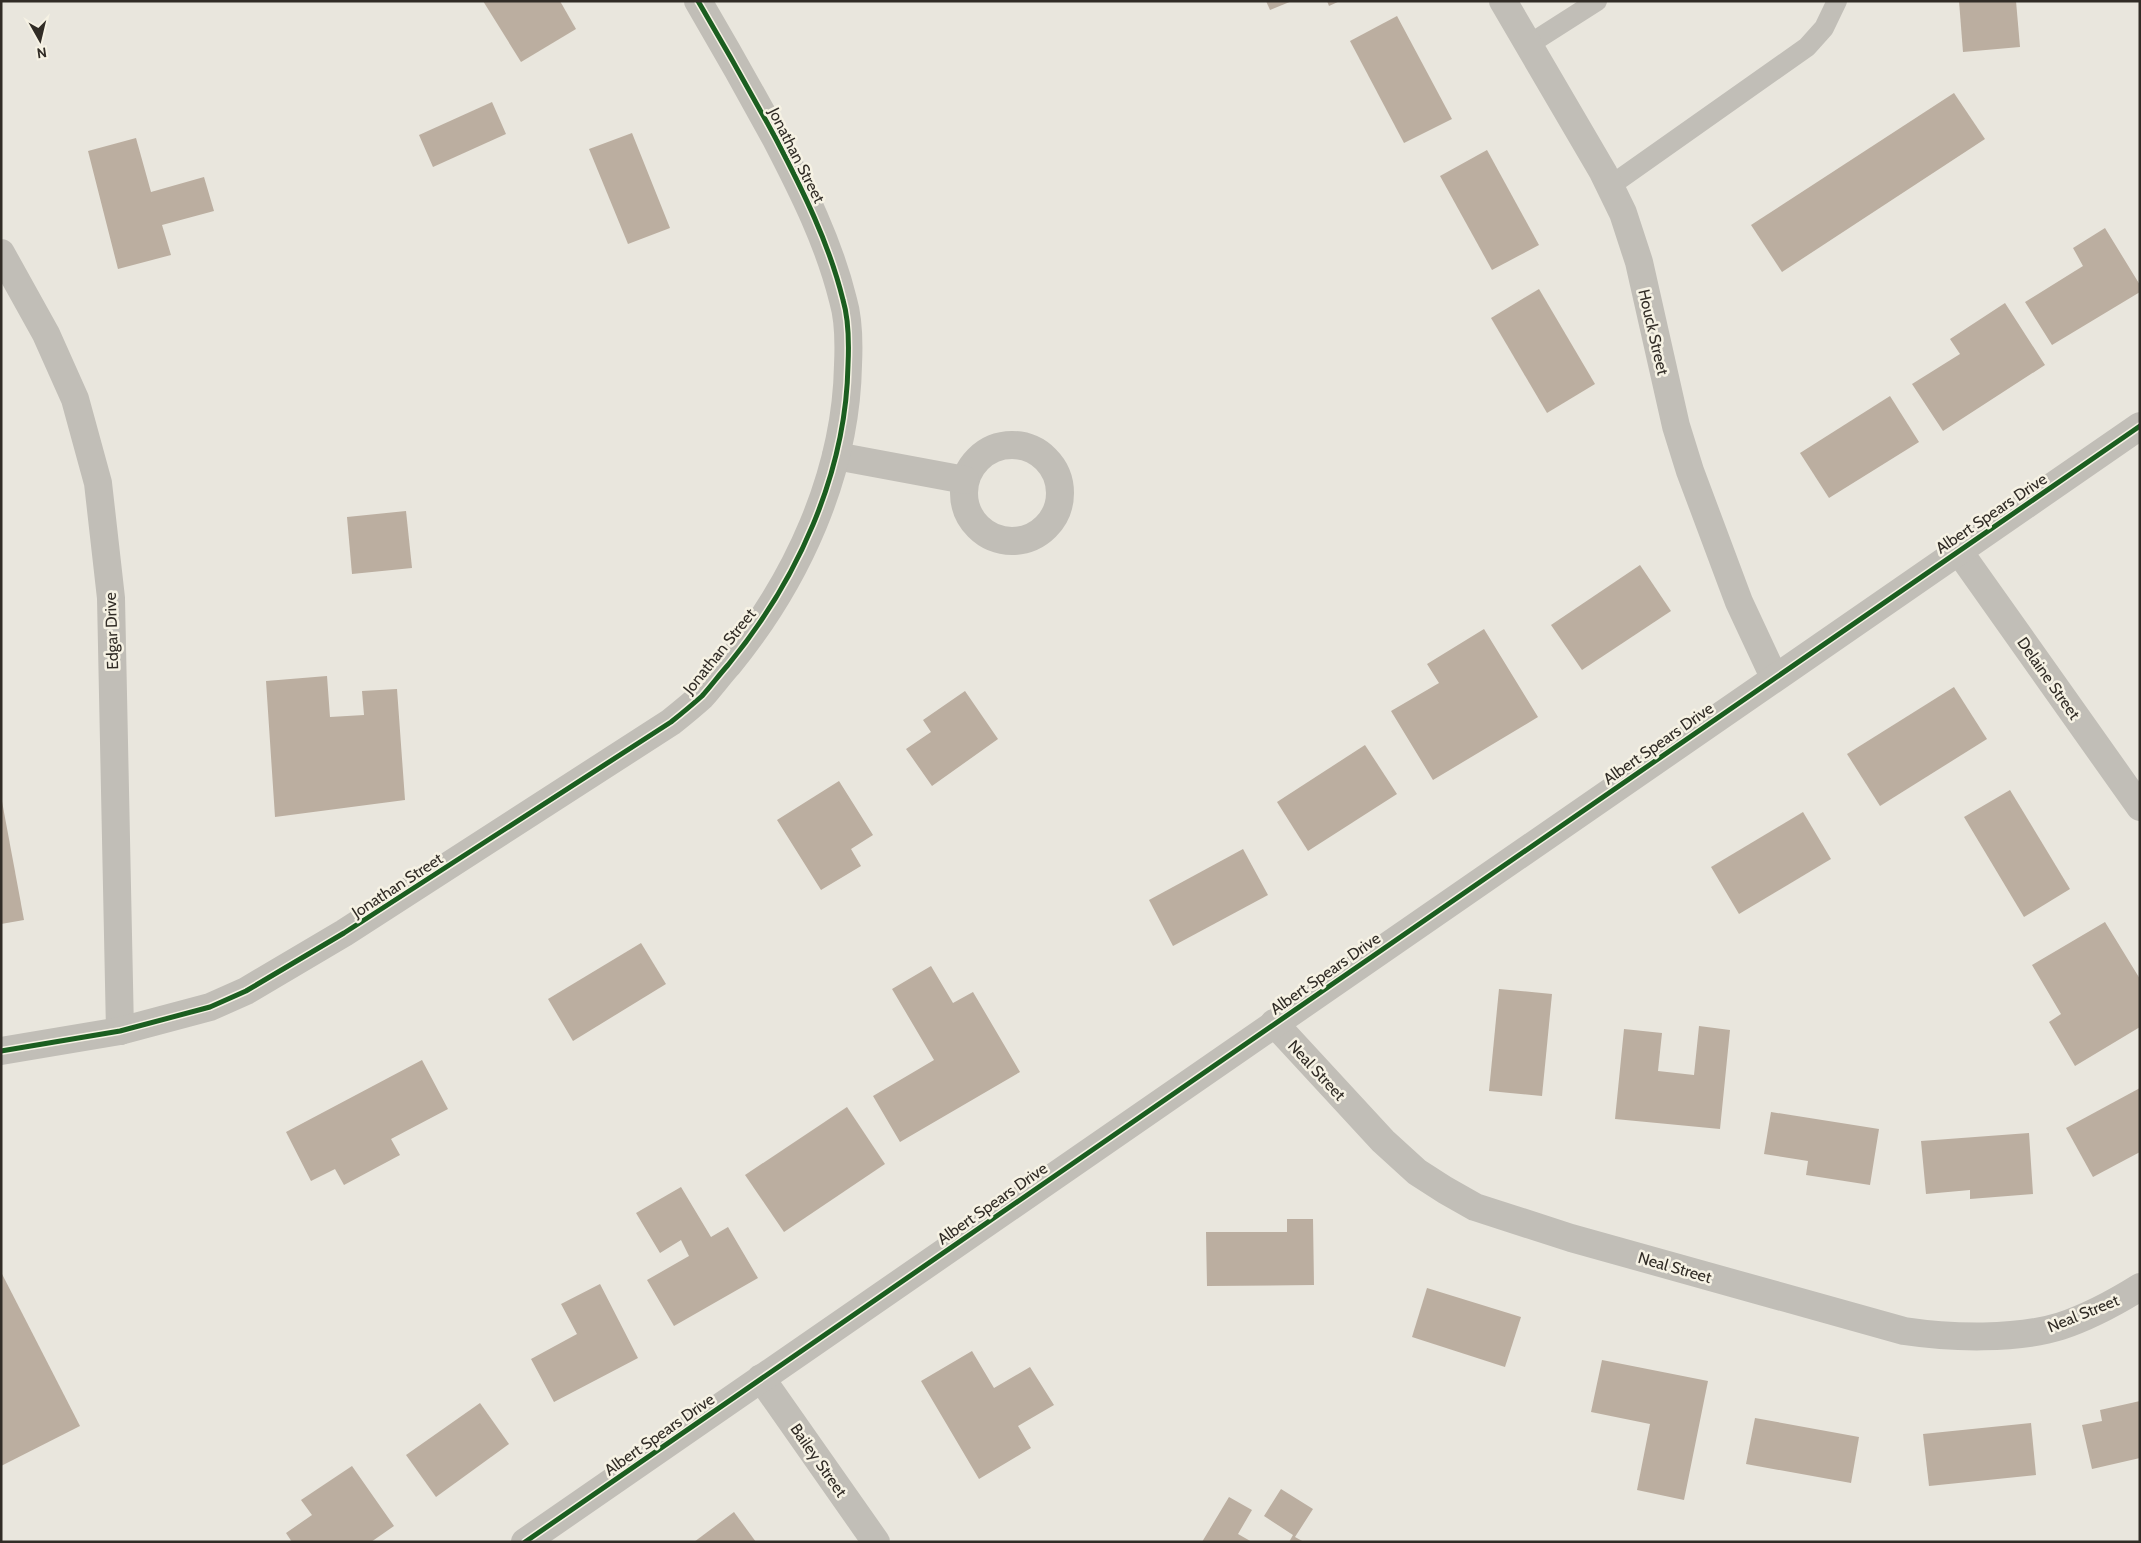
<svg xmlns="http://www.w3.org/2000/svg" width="2141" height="1543" font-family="Cabin,sans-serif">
<rect width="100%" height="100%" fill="#e9e6dd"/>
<g fill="#bbaea0">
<path d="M 483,1 L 560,1 L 576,29 L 521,62 Z"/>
<path d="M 1266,1 L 1292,1 L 1270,10 Z"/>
<path d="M 1327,1 L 1340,1 L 1329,6 Z"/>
<path d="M 1959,1 L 2016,1 L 2020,47 L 1963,52 Z"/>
<path d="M 1397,16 L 1452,119 L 1404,143 L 1350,41 Z"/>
<path d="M 1954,93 L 1985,139 L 1782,272 L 1751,225 Z"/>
<path d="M 492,102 L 506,134 L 433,167 L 419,135 Z"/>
<path d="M 632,133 L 670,228 L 628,244 L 589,149 Z"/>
<path d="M 136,138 L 151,192 L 204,177 L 214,211 L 162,225 L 171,255 L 118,269 L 88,151 Z"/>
<path d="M 1487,150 L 1539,245 L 1492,270 L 1440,176 Z"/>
<path d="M 2105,228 L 2140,285 L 2140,292 L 2052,345 L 2025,302 L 2083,266 L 2073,248 Z"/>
<path d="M 1539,289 L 1595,384 L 1547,413 L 1491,318 Z"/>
<path d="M 2005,303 L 2045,365 L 1943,431 L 1912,384 L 1960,354 L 1950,339 Z"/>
<path d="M 1890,396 L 1919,442 L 1829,498 L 1800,453 Z"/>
<path d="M 406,511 L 412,568 L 352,574 L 347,517 Z"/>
<path d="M 1640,565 L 1671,611 L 1582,670 L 1551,625 Z"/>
<path d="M 1484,629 L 1538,717 L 1433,780 L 1391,711 L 1439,683 L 1427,664 Z"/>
<path d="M 327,676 L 330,717 L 364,715 L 362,691 L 397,689 L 405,800 L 275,817 L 266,681 Z"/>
<path d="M 1954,687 L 1987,739 L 1880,806 L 1847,754 Z"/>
<path d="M 965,691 L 998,739 L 932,786 L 906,749 L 931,732 L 923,720 Z"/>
<path d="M 1365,745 L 1397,794 L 1308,851 L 1277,802 Z"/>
<path d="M 839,781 L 873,835 L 851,849 L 861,866 L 821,890 L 777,820 Z"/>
<path d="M 2010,790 L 2070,889 L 2024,917 L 1964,817 Z"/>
<path d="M 1,796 L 24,920 L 1,924 Z"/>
<path d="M 1803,812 L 1831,859 L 1739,914 L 1711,867 Z"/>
<path d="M 1243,849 L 1268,895 L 1173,946 L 1149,900 Z"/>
<path d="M 2105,922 L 2140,979 L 2140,1027 L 2075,1066 L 2049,1022 L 2061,1014 L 2032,965 Z"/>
<path d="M 641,943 L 666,984 L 573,1041 L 548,999 Z"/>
<path d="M 931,966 L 953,1003 L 973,992 L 1020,1072 L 900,1142 L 873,1096 L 934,1060 L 892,989 Z"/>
<path d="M 1499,989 L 1552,994 L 1542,1096 L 1489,1091 Z"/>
<path d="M 1699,1026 L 1730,1030 L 1720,1129 L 1615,1119 L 1624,1029 L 1662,1033 L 1658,1071 L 1694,1075 Z"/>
<path d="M 422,1060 L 448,1109 L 391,1139 L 400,1155 L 344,1185 L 335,1169 L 311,1181 L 286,1132 Z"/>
<path d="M 2140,1088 L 2140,1152 L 2093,1177 L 2066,1128 Z"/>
<path d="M 847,1107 L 885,1164 L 784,1232 L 745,1175 Z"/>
<path d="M 1771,1112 L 1879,1129 L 1870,1185 L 1806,1175 L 1808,1161 L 1764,1154 Z"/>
<path d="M 2029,1133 L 2033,1194 L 1970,1199 L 1970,1190 L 1926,1194 L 1921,1141 Z"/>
<path d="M 681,1187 L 711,1237 L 728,1227 L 758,1278 L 674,1326 L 647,1280 L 689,1256 L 681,1240 L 660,1253 L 636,1213 Z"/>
<path d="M 1287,1219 L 1313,1219 L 1314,1285 L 1207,1286 L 1206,1232 L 1287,1232 Z"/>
<path d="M 1,1272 L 80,1426 L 1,1466 Z"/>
<path d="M 600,1284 L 638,1358 L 554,1402 L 531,1359 L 577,1334 L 561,1304 Z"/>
<path d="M 1427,1288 L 1521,1317 L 1505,1367 L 1412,1337 Z"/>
<path d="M 972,1351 L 994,1388 L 1030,1367 L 1054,1405 L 1018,1426 L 1031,1448 L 979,1479 L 921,1381 Z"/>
<path d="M 1602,1360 L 1708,1381 L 1684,1500 L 1637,1490 L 1650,1424 L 1591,1412 Z"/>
<path d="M 2140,1401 L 2140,1458 L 2092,1469 L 2082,1425 L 2102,1421 L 2100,1410 Z"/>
<path d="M 480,1403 L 509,1444 L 436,1497 L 406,1455 Z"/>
<path d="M 1755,1418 L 1859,1437 L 1851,1483 L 1746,1464 Z"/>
<path d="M 2031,1423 L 2036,1475 L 1929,1486 L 1923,1434 Z"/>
<path d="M 352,1466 L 394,1526 L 371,1542 L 292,1542 L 286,1533 L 312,1515 L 301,1500 Z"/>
<path d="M 1281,1489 L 1313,1509 L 1295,1537 L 1304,1542 L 1289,1542 L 1293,1535 L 1264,1516 Z"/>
<path d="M 1229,1497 L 1252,1510 L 1238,1534 L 1252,1542 L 1202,1542 Z"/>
<path d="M 734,1512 L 756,1542 L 694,1542 Z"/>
</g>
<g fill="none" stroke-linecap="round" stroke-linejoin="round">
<g stroke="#c1beb7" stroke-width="20">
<path d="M 1528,45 L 1597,1"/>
<path d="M 1610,186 L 1807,47 L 1824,28 L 1837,1"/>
</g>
<g stroke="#c1beb7" stroke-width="28">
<path d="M 1503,1 L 1603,172 L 1623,213 L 1639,262 L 1676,426 L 1690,471 L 1739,602 L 1774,677"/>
<path d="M 1,253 L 46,334 L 75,399 L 98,483 L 111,598 L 120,1031"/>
<circle cx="1012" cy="493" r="48"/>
<path d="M 836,456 L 965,480"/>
<path d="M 1958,550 L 2140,807"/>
<path d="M 1274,1023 L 1383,1141 L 1417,1172 L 1445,1190 L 1475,1207 L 1571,1238 L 1904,1331 C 1951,1338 2016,1340 2061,1326 C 2088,1317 2116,1302 2140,1287"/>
<path d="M 1,1051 L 120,1031 L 210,1007 L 246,991 L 344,933 L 671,722 C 681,714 692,705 702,696 C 711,686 719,675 728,665 C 797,581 846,474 848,365 C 849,344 849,320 843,300 C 829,243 803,191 776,139 C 751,93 725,47 698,1"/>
<path d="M 761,1378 L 876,1542"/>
<path d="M 525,1542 L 2140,426"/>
</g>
<g stroke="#f6f2e4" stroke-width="8">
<g id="cycleway">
<path d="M 1,1051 L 120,1031 L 210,1007 L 246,991 L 344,933 L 671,722 C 681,714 692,705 702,696 C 711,686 719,675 728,665 C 797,581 846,474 848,365 C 849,344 849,320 843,300 C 829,243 803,191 776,139 C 751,93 725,47 698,1"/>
<path d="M 525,1542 L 2140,426"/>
</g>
</g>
<use href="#cycleway" stroke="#1b5e20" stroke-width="5"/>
</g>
<g text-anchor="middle" stroke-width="5" stroke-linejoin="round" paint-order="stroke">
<g font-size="16" fill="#312c26" stroke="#f6f2e4">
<text transform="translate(797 155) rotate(63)" y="6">Jonathan Street</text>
<text transform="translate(1654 332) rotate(77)" y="6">Houck Street</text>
<text transform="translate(1991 513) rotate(-34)" y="6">Albert Spears Drive</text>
<text transform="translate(111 631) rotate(-92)" y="6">Edgar Drive</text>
<text transform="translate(719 651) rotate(-51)" y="6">Jonathan Street</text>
<text transform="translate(2049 678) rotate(55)" y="6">Delaine Street</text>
<text transform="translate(1658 743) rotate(-35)" y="6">Albert Spears Drive</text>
<text transform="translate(397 885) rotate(-33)" y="6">Jonathan Street</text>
<text transform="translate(1325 973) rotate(-35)" y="6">Albert Spears Drive</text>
<text transform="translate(1317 1070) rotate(47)" y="6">Neal Street</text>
<text transform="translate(992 1203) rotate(-35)" y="6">Albert Spears Drive</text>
<text transform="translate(1675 1267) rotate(16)" y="6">Neal Street</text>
<text transform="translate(2083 1313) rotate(-22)" y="6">Neal Street</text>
<text transform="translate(659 1434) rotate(-35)" y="6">Albert Spears Drive</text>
<text transform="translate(819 1460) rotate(55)" y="6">Bailey Street</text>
</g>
</g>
<rect width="2141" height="1543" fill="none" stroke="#312c26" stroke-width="5"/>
<g transform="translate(40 40) rotate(172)" stroke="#f6f2e4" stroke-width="4" paint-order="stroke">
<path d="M0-4L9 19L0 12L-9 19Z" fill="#312c26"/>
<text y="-8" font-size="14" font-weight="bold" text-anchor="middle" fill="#312c26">N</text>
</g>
</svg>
